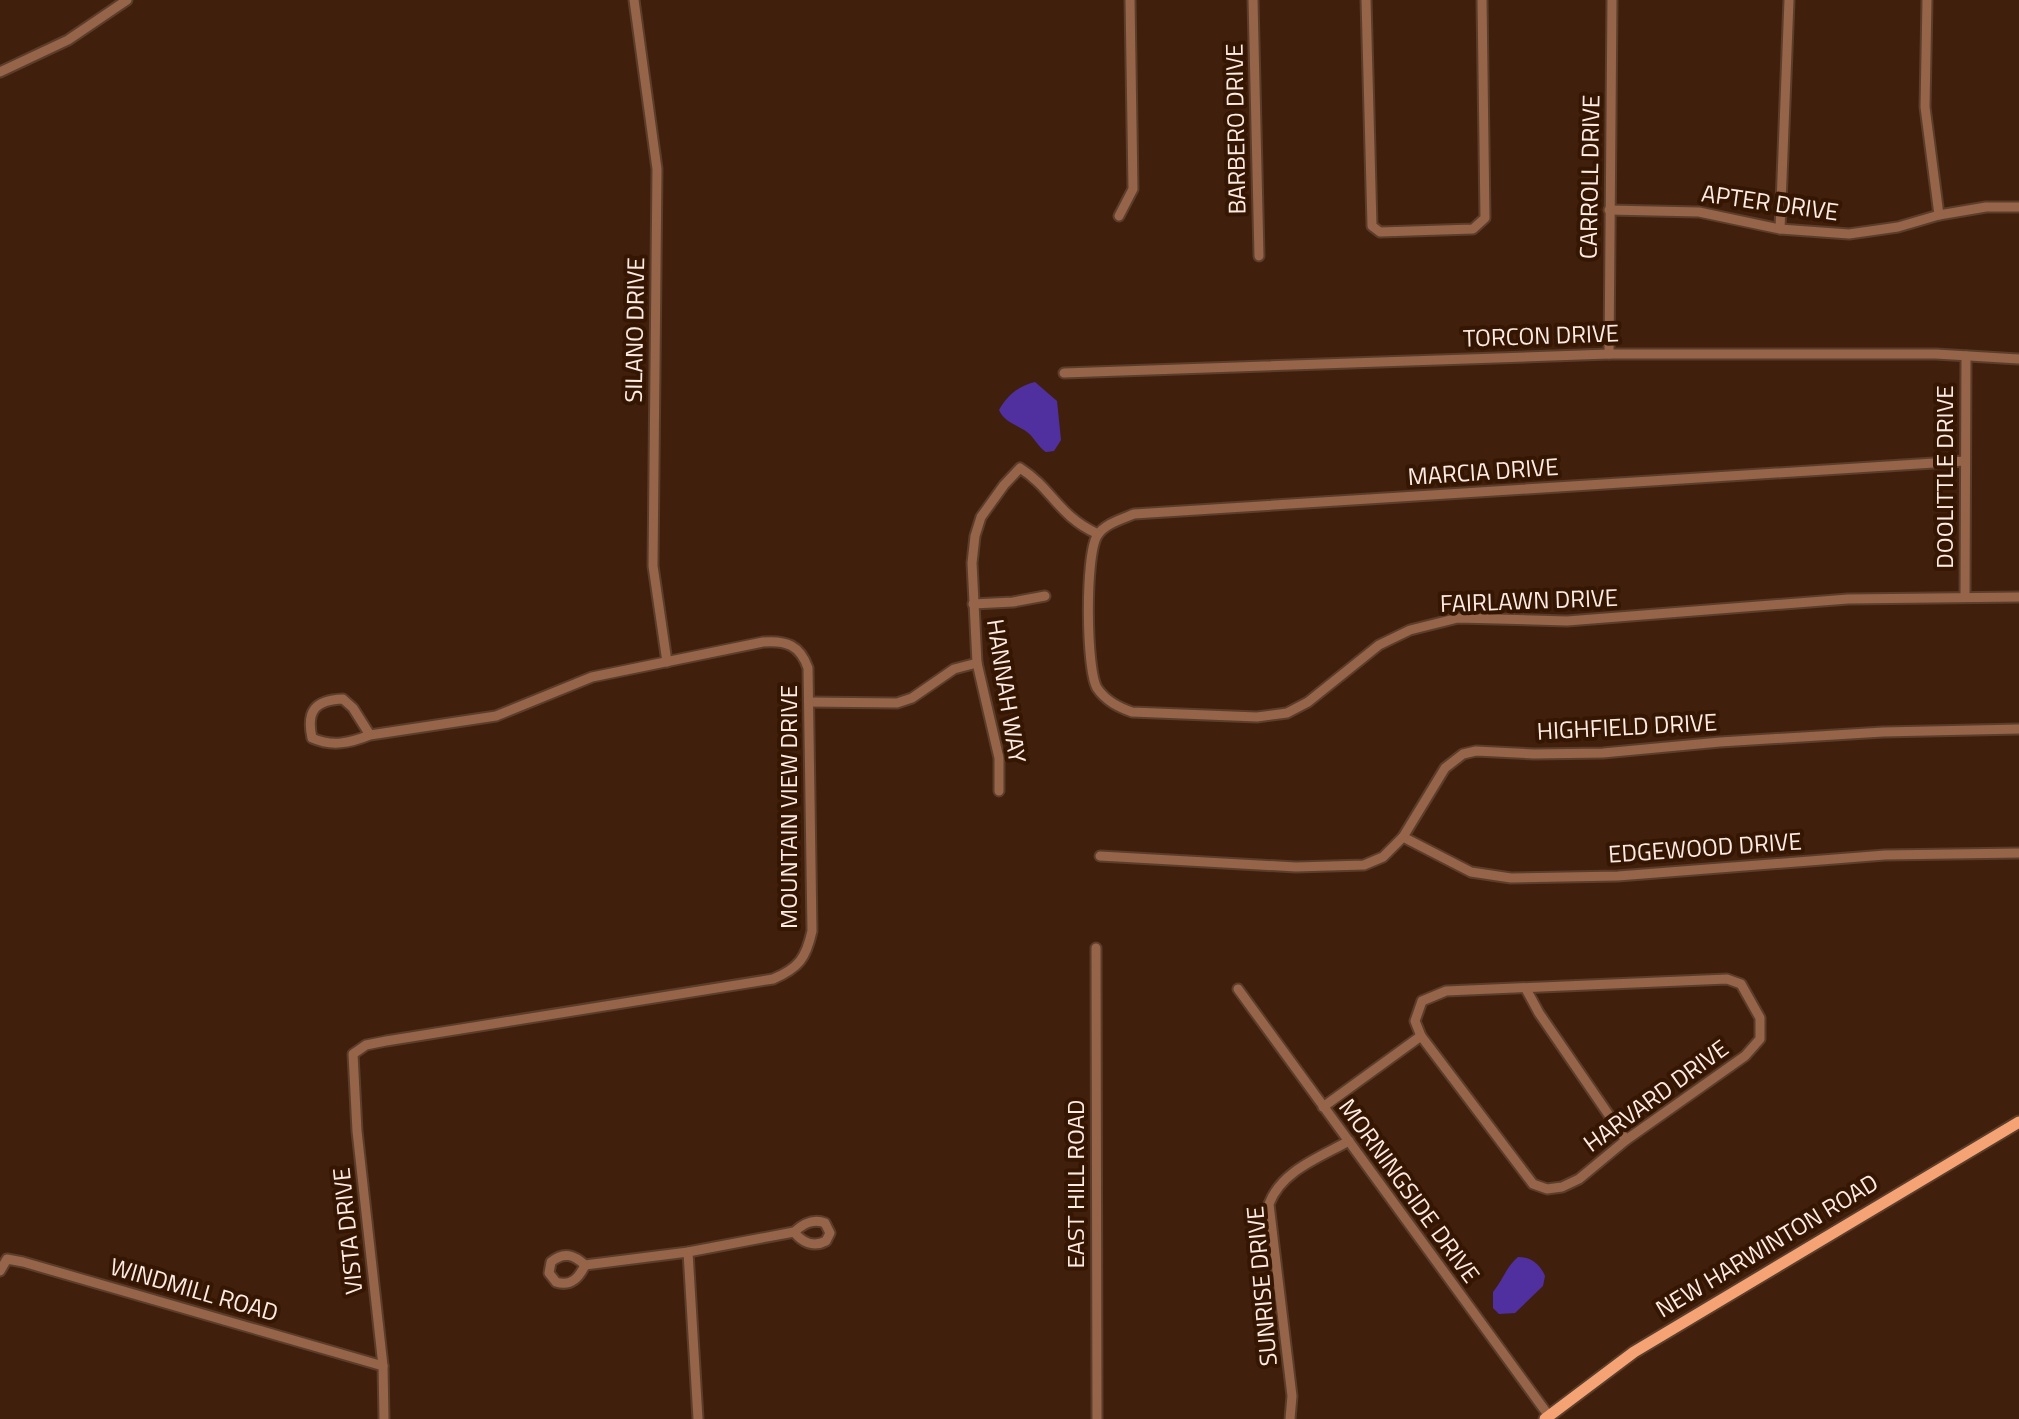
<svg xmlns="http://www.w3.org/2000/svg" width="2019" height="1419" font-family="'Titillium Web',sans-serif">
<rect width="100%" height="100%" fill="#40200d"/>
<g fill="#50309f">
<path d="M 1035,382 L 1057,401 L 1061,440 L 1054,451 L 1046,452 C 1038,447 1034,437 1027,432 C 1016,424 1005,423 999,410 C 1007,396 1018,386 1035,382 Z"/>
<path d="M 1518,1257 C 1531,1257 1540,1264 1545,1276 L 1543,1286 L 1515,1313 L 1499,1314 L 1493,1308 L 1493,1292 C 1503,1280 1506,1267 1518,1257 Z"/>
</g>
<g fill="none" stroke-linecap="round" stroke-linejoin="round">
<g stroke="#5b3d2b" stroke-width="13">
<g id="minor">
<path d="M 634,0 L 657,169 L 653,566 L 667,662"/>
<path d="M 1253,0 L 1259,256"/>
<path d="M 1366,0 L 1372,226 L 1380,232 L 1473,229 L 1485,218 L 1482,0"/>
<path d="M 1927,0 L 1925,107 L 1939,215"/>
<path d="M 0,72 L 68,40 L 127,0"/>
<path d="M 1609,210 L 1699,212 L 1780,229 L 1849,234 L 1898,227 L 1939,215 L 1986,207 L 2019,207"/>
<path d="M 1119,216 L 1133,189 L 1130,0"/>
<path d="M 1780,229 L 1789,0"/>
<path d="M 1609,354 L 1612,0"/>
<path d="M 1064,373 L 1609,354 L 1936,354 L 2019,359"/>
<path d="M 1965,461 L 1134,514 C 1122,519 1104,524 1097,536 C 1085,556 1086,669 1097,688 C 1106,701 1118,707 1132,712 L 1257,717 L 1287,713 L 1308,702 L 1379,645 L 1410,630 L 1458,618 L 1567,621 L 1848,599 L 2019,597"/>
<path d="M 1965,597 L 1966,356"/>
<path d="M 973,604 L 1013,602 L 1045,596"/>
<path d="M 809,702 L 897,703 L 912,698 L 954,669 L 977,663"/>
<path d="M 370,735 L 353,708 L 343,699 C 315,700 306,711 312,738 C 332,747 350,743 370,735 L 496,716 L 592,677 L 763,642 C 786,640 800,645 808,668 L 812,931 C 806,958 799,968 773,979 L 386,1041 L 366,1045 L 353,1054 L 357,1131 L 383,1366 L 384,1419"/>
<path d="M 999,791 L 999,758 L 977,663 L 972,563 L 975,536 L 981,517 L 1004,485 L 1020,468 C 1053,489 1058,516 1098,534"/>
<path d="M 1403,837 L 1471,872 L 1511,878 L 1618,876 L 1885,855 L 2019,853"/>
<path d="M 1100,856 L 1296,867 L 1364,865 L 1383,857 L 1403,837 L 1445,768 L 1463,754 L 1476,751 L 1534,754 L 1603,753 L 1720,742 L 1883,732 L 2019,729"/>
<path d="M 1096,948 L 1097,1419"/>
<path d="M 1727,979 L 1741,984 L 1760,1018 L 1760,1039 L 1745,1056 L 1626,1140 L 1579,1179 L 1562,1187 L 1547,1189 L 1533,1184 L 1421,1036 L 1415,1021 L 1422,1001 L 1446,991 Z"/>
<path d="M 1238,989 L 1549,1416"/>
<path d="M 1526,989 L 1539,1013 L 1626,1140"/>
<path d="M 1323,1107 L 1421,1036"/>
<path d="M 688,1252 L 698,1419"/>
<path d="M 585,1265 C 579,1278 571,1287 556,1282 L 549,1273 L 551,1262 C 564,1251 574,1255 585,1265 L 688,1252 L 794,1232 C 803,1224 813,1218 825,1223 L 830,1233 L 826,1241 C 813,1248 802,1242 794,1232"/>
<path d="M 0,1271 L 7,1259 L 23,1262 L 383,1366"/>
<path d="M 1290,1419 L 1292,1396 L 1269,1204 C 1281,1171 1320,1157 1349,1141"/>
</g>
</g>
<g stroke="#5b3d2b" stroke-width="15">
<path id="major" d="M 1545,1419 L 1634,1352 L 2019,1122"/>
</g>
<use href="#minor" stroke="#966448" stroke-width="9"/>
<use href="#major" stroke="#f5a375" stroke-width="11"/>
</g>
<g text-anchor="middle" stroke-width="8" stroke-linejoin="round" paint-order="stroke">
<g font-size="24" fill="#feece3" stroke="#351603">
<text transform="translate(1236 129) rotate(-91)" y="8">BARBERO DRIVE</text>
<text transform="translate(1590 177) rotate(-89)" y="8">CARROLL DRIVE</text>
<text transform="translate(1770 203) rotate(8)" y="8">APTER DRIVE</text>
<text transform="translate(635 330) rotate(-89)" y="8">SILANO DRIVE</text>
<text transform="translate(1541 336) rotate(-2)" y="8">TORCON DRIVE</text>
<text transform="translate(1483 472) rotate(-4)" y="8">MARCIA DRIVE</text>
<text transform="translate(1945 477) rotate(-90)" y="8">DOOLITTLE DRIVE</text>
<text transform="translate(1529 601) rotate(-2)" y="8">FAIRLAWN DRIVE</text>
<text transform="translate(1006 691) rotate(81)" y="8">HANNAH WAY</text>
<text transform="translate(1627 727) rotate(-3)" y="8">HIGHFIELD DRIVE</text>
<text transform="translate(789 807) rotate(-90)" y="8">MOUNTAIN VIEW DRIVE</text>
<text transform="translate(1705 848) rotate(-4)" y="8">EDGEWOOD DRIVE</text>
<text transform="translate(1656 1096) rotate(-36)" y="8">HARVARD DRIVE</text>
<text transform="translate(1076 1184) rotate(-90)" y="8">EAST HILL ROAD</text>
<text transform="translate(1409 1191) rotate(54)" y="8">MORNINGSIDE DRIVE</text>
<text transform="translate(348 1231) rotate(-96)" y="8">VISTA DRIVE</text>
<text transform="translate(1767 1246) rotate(-31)" y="8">NEW HARWINTON ROAD</text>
<text transform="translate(1262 1286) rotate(-95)" y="8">SUNRISE DRIVE</text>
<text transform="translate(194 1290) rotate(16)" y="8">WINDMILL ROAD</text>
</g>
</g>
</svg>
